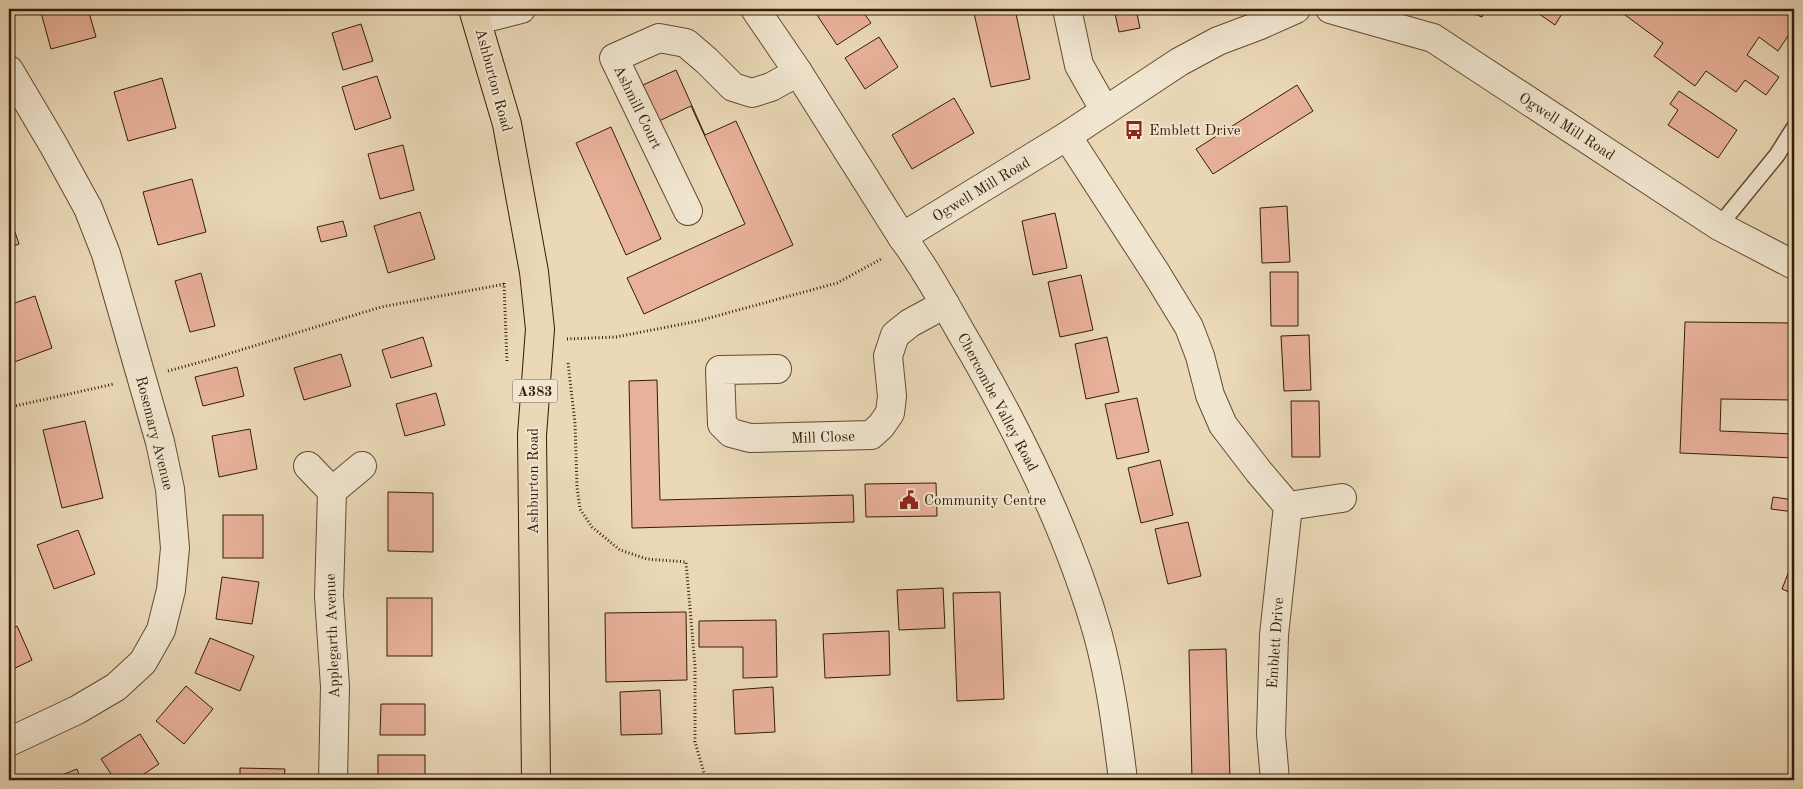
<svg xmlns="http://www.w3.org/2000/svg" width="1803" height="789" font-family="'Old Standard TT',serif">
<rect width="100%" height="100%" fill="#ead8b7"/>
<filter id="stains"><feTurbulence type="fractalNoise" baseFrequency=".004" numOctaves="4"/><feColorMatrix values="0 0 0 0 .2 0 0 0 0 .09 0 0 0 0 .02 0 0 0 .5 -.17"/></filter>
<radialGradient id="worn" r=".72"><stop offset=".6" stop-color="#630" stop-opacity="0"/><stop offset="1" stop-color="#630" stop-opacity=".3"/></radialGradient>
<g fill="#e8b199" stroke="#341c06">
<path d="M 40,9 L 88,9 L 96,37 L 51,49 Z"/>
<path d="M 827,9 L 861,9 L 871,23 L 837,45 L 817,15 Z"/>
<path d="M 973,9 L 1015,9 L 1030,79 L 991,87 Z"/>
<path d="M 1114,9 L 1136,9 L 1140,28 L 1119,32 Z"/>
<path d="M 1462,9 L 1486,9 L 1482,17 Z"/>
<path d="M 1532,9 L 1565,9 L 1555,25 Z"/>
<path d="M 1617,9 L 1794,9 L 1794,27 L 1778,51 L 1759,37 L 1747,55 L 1779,77 L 1766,95 L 1745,80 L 1736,92 L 1706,71 L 1695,86 L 1654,56 L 1663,43 Z"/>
<path d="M 361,24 L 373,61 L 343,70 L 332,33 Z"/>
<path d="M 879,37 L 898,67 L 865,89 L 845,58 Z"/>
<path d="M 676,70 L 705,135 L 736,121 L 793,245 L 644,314 L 627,278 L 745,224 L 691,106 L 659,121 L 643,85 Z"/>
<path d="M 377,76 L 391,118 L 355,130 L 342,87 Z"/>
<path d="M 162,78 L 176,128 L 128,141 L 114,92 Z"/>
<path d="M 1297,85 L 1313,111 L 1213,174 L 1196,149 Z"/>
<path d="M 1679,91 L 1737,130 L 1718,158 L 1668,125 L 1678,110 L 1670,104 Z"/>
<path d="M 954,98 L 974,133 L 912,169 L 892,135 Z"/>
<path d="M 611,127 L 661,239 L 626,255 L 576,143 Z"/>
<path d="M 403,145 L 414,190 L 380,199 L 368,154 Z"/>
<path d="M 192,179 L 206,232 L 158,245 L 143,192 Z"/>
<path d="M 1287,206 L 1290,262 L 1262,263 L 1260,208 Z"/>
<path d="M 420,212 L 435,259 L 388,273 L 374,226 Z"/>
<path d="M 1055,213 L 1067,268 L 1033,275 L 1022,221 Z"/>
<path d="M 9,214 L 19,244 L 9,248 Z"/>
<path d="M 343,221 L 347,236 L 321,242 L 317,227 Z"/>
<path d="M 1270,272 L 1298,272 L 1298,326 L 1271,326 Z"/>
<path d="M 201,273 L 215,326 L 190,332 L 175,281 Z"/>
<path d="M 1081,275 L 1093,330 L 1060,337 L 1048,282 Z"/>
<path d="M 35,296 L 52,348 L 9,364 L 9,305 Z"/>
<path d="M 1685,322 L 1794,323 L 1794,400 L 1721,399 L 1720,431 L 1794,434 L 1794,458 L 1680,453 Z"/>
<path d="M 1309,335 L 1311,390 L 1284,391 L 1281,336 Z"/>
<path d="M 423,337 L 432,366 L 391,378 L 382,350 Z"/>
<path d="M 1107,337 L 1119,392 L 1086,399 L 1075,344 Z"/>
<path d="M 341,354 L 351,386 L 304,400 L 294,368 Z"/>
<path d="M 237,367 L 244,396 L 203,406 L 195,377 Z"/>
<path d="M 657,380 L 660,500 L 853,495 L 854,522 L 632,528 L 629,381 Z"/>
<path d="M 436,393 L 445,425 L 405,436 L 396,404 Z"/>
<path d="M 1137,398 L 1149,452 L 1117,459 L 1105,404 Z"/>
<path d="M 1291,401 L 1319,401 L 1320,457 L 1292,457 Z"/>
<path d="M 85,421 L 103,498 L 62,508 L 43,430 Z"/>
<path d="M 250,429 L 257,469 L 219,477 L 212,436 Z"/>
<path d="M 1160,460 L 1173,515 L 1141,523 L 1128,468 Z"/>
<path d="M 936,483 L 937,516 L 866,517 L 865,484 Z"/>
<path d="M 388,492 L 433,493 L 433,552 L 388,551 Z"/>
<path d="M 1773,497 L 1794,500 L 1794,512 L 1771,509 Z"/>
<rect x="223" y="515" width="40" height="43"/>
<path d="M 1188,522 L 1201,576 L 1168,584 L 1155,529 Z"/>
<path d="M 78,530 L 95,574 L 54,589 L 37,545 Z"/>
<path d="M 1794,558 L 1794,594 L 1782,589 Z"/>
<path d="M 222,577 L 259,582 L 252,624 L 216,619 Z"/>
<path d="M 943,588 L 945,628 L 899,630 L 897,590 Z"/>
<path d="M 1000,592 L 1004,699 L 957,701 L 953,593 Z"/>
<rect x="387" y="598" width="45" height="58"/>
<path d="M 686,612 L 687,680 L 606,682 L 605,613 Z"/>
<path d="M 776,620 L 777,677 L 743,678 L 743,647 L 699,647 L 699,621 Z"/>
<path d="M 17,626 L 32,660 L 9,671 L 9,629 Z"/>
<path d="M 889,631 L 890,675 L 825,678 L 823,634 Z"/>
<path d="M 210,638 L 254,656 L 240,691 L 195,673 Z"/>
<path d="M 1226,649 L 1230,780 L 1192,780 L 1189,650 Z"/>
<path d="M 186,686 L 213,709 L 184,744 L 156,721 Z"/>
<path d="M 773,687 L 775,732 L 735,734 L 733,690 Z"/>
<path d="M 660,690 L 662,734 L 621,735 L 620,692 Z"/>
<path d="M 381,704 L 425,704 L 425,735 L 380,735 Z"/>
<path d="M 140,734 L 159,764 L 135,780 L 115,780 L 101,759 Z"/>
<rect x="378" y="755" width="47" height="25"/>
<path d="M 240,768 L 285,769 L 284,780 L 240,780 Z"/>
<path d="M 77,769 L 81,780 L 49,780 Z"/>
</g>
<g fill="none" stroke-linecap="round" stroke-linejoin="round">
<g stroke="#624b32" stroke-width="18">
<path id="service" d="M 1719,226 L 1777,155 L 1794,128"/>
</g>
<g stroke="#624b32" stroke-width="30">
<g id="minor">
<path d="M 755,9 L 798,72 L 902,237 L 1067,136 L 1179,62 L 1218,41 L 1258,26 L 1296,9"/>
<path d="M 1067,9 L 1079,65 L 1105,111"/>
<path d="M 1330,9 L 1433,38 L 1719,226 L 1794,265"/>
<path d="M 478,20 L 521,9"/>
<path d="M 9,70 L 54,146 L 88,208 L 106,254 L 160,442 L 170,489 L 175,548 L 171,590 L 161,630 L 143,662 L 116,687 L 77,710 L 9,742"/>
<path d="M 1067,136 L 1156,273 L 1189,327 L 1200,356 L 1210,395 L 1223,425 L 1259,472 L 1288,506 L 1274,635 L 1271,734 L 1275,780"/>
<path d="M 688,211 L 614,58 L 659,38 L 686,43 L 707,61 L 733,87 L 752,93 L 771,87 L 798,72"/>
<path d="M 902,237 C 929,273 950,314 973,353 C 1024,442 1070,536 1098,635 C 1111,683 1117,731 1123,780"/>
<path d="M 777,369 L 720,370 L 722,424 L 731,433 L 750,438 L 871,435 L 881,426 L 890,413 L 892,396 L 888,356 L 895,335 L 910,323 L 945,304"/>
<path d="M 308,466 L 332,491 L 362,466"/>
<path d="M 332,491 L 329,596 L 335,687 L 333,780"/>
<path d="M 1288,506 L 1342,498"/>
</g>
</g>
<g stroke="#341c06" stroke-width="30">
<path id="primary" d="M 473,9 L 507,124 L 534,272 L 540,329 L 532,435 L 536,780"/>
</g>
<g stroke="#341c06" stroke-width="3" stroke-dasharray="1 2.5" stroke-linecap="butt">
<path d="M 504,283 L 507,362"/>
<path d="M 567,339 L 616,337 L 698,321 L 837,283 L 883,258"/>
<path d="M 568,363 L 575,423 L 577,487 L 580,509 L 592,527 L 620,550 L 647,559 L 686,562 L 695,666 L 695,742 L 706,780"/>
<path d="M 168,371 L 208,360 L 381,307 L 505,284"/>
<path d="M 9,405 L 15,406 L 114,384"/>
</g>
<use href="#service" stroke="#f1e6d0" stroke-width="15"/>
<use href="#minor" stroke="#f1e6d0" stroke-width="28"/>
<use href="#primary" stroke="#ead8b7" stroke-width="28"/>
</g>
<defs>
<g id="bus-bare" transform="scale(1.5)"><path d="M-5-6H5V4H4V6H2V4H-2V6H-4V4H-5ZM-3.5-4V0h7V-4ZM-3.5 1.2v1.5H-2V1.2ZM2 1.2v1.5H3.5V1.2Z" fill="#8f2418" stroke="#f1e6d0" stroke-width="2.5" paint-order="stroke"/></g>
<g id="civic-bare" transform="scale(1.5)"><path d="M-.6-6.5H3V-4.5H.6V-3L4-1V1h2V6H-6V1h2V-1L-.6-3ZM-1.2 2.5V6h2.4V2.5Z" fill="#8f2418" stroke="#f1e6d0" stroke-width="2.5" paint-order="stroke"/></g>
</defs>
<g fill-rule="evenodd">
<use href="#bus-bare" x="1134" y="130"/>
<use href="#civic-bare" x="909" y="500"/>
</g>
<g text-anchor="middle" stroke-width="4" stroke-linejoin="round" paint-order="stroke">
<rect fill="#f1e6d0" stroke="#6d5943" stroke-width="1" x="512.5" y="379.5" width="45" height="23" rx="4"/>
<g font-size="14" font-weight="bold" fill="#341c06">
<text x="535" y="396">A383</text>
</g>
<g font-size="15" fill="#341c06" stroke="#f1e6d0">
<text transform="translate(494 80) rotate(75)" y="5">Ashburton Road</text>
<text transform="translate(638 107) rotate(64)" y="5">Ashmill Court</text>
<text transform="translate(1567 126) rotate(33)" y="5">Ogwell Mill Road</text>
<text transform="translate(981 189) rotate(-31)" y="5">Ogwell Mill Road</text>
<text transform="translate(998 402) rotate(62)" y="5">Chercombe Valley Road</text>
<text transform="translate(155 433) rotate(76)" y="5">Rosemary Avenue</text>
<text transform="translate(823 437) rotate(-2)" y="5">Mill Close</text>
<text transform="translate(533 481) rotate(-90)" y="5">Ashburton Road</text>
<text transform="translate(332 636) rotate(-92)" y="5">Applegarth Avenue</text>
<text transform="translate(1275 643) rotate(-86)" y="5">Emblett Drive</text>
</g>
<g font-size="15" fill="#341c06" stroke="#f1e6d0" text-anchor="start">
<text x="1149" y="135">Emblett Drive</text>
<text x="924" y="505">Community Centre</text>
</g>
</g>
<rect width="1803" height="789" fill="none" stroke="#ead8b7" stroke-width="30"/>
<rect x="10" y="10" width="1783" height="769" fill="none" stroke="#341c06" stroke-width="2.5"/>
<rect x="15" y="15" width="1773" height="759" fill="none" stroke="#341c06"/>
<rect width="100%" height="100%" filter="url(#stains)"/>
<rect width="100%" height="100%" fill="url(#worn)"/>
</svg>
